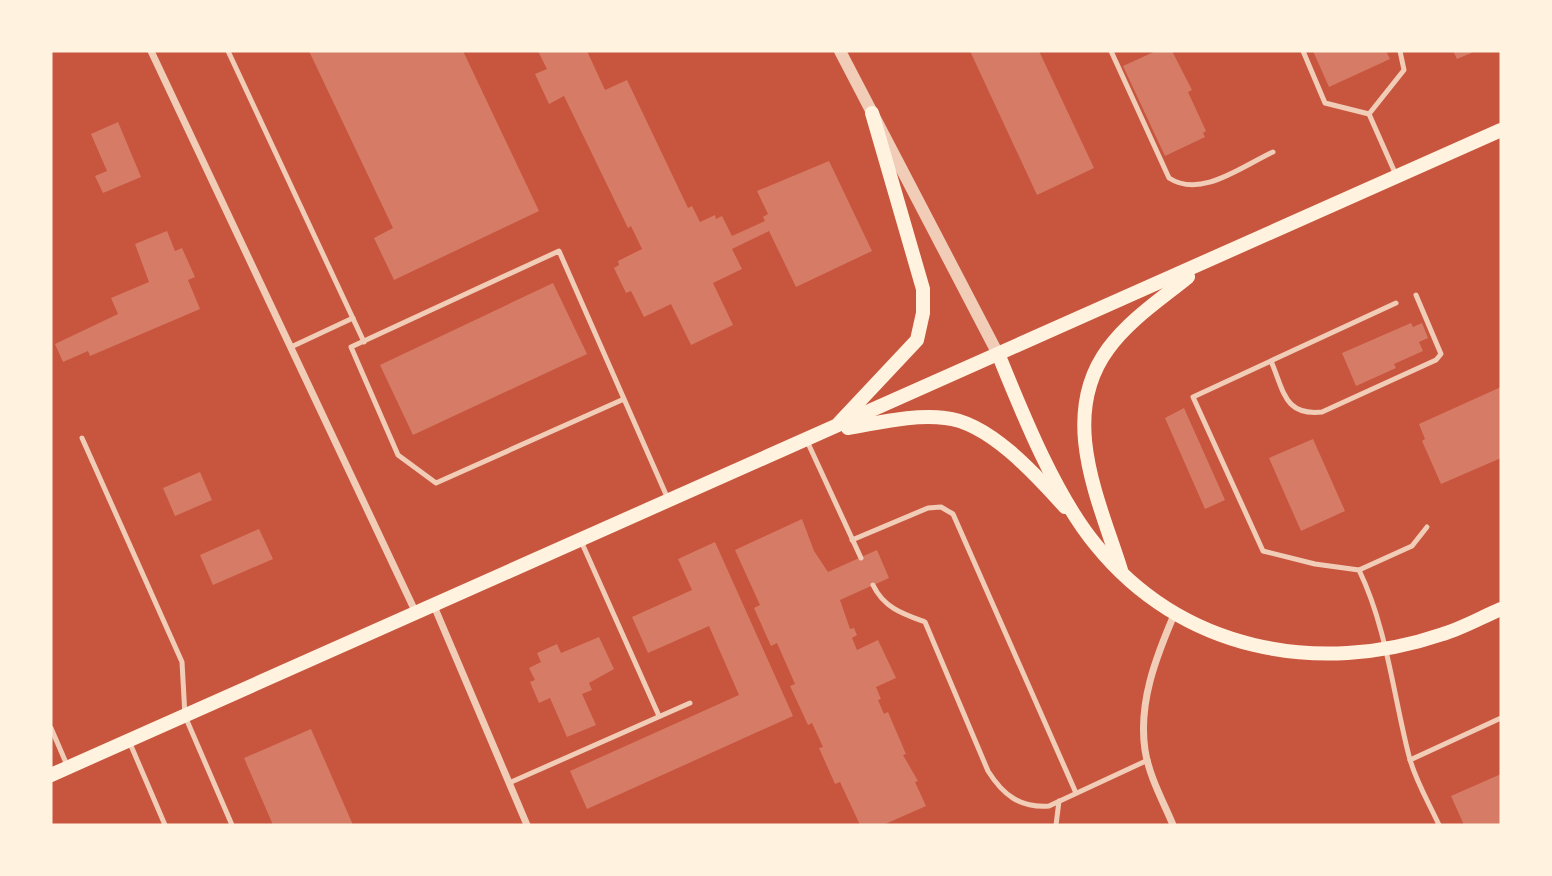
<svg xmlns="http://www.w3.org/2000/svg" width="1552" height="876" font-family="Poppins,sans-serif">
<rect width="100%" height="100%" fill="#c8553d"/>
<g fill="#d67c66">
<path d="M 309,51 L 463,51 L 539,211 L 394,280 L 374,238 L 393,228 Z"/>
<path d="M 538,51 L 587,51 L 605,90 L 627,80 L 688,208 L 692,206 L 700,222 L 715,215 L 716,219 L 722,216 L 732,236 L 765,221 L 763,217 L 768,214 L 757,191 L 829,161 L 872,251 L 796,287 L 769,231 L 732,249 L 742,269 L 713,283 L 733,325 L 691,345 L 671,304 L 644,317 L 631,291 L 626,293 L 614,268 L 619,265 L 618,261 L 642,249 L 631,226 L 628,228 L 564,96 L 549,104 L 535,74 L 547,69 Z"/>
<path d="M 970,51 L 1039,51 L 1094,168 L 1037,195 Z"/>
<path d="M 1156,51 L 1172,51 L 1192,90 L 1188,92 L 1206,131 L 1203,133 L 1205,137 L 1165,156 L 1123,66 Z"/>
<path d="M 1313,51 L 1386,51 L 1390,59 L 1329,87 Z"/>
<path d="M 1453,51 L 1476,51 L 1457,59 Z"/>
<path d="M 118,122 L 141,177 L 103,193 L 95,176 L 107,171 L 91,134 Z"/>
<path d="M 167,231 L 175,251 L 182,248 L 195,277 L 188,280 L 200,309 L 90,356 L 88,351 L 63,362 L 55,344 L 118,314 L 111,298 L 149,282 L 135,244 Z"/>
<path d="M 553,283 L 587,354 L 413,435 L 380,365 Z"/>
<path d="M 1411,323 L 1413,327 L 1422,323 L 1428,338 L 1419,342 L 1423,351 L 1394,364 L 1396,368 L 1356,386 L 1342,353 Z"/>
<path d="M 1501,387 L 1501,458 L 1441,484 L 1422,441 L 1425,439 L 1419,424 Z"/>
<path d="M 1184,408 L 1225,500 L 1205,509 L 1165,418 Z"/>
<path d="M 1313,439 L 1345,511 L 1301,531 L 1269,458 Z"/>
<path d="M 200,472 L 212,500 L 175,516 L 163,488 Z"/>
<path d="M 802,519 L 814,551 L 828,572 L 877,550 L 889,578 L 840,600 L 850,629 L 854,628 L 857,635 L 852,638 L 857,650 L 878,640 L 896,678 L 876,687 L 881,699 L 878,700 L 884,714 L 888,712 L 906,754 L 903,755 L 918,781 L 915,782 L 926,806 L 883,825 L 860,825 L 840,782 L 835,784 L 819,748 L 823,747 L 812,723 L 808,725 L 790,686 L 795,684 L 777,643 L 771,646 L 754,608 L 760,605 L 735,550 Z"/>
<path d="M 259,529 L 273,559 L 213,585 L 200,555 Z"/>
<path d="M 715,542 L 793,716 L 587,809 L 570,771 L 739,695 L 709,626 L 648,653 L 632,617 L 692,590 L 678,559 Z"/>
<path d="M 599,637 L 614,669 L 589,683 L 592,690 L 582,694 L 596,725 L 567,737 L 550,698 L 539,703 L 530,682 L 535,680 L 529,668 L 541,662 L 537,653 L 557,644 L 561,653 Z"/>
<path d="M 311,729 L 353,825 L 273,825 L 244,758 Z"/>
<path d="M 1501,774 L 1501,825 L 1464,825 L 1451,796 Z"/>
</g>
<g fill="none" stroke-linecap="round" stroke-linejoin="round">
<g stroke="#f1ccb7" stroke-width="5">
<path d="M 228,51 L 364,342"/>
<path d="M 1111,51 L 1169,178 C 1201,199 1242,166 1273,152"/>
<path d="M 1303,51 L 1325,103 L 1369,114 L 1396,175"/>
<path d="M 1369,114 L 1404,70 L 1400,51"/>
<path d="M 1396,303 L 1193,397 L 1263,551 L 1315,564 L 1359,570 C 1387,628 1393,694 1409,756 C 1415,780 1429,803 1439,825"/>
<path d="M 291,347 L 353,318"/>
<path d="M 1271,361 C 1284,391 1284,416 1322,412 L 1436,360 L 1441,354 L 1416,295"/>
<path d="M 624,399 L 436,483 L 398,455 L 351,347 L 559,251 L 668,499"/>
<path d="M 82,438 L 182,662 L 185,716 L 232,825"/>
<path d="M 807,441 L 861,558"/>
<path d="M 852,540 L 928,508 L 941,507 L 953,514 L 1076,793"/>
<path d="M 581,541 L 659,716"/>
<path d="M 1359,570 L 1412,546 L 1427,527"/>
<path d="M 873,585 C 884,608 903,614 925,622 L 988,771 C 1003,795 1020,808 1049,806 L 1148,760"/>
<path d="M 51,728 L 67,765"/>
<path d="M 129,741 L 165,825"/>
<path d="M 1410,760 L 1501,718"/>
<path d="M 509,783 L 690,703"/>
<path d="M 1056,825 L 1059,801"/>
</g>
<g stroke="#f1ccb7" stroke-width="7">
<path d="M 151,51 L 416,613"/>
<path d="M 434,606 L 527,825"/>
<path d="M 1173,825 C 1163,801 1149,776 1145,750 C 1138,703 1156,657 1174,615"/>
</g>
<path stroke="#f1ccb7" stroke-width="12" d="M 840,51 L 999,356"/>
<g stroke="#fff3e0" stroke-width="14">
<path d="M 999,356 C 1023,415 1056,497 1096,545 C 1181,650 1317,677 1443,634 C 1463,628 1482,617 1501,609"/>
<path d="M 839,423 L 917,340 L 923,313 L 923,289 L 872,113"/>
<path d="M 848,428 C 879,423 914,414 945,418 C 989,422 1037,476 1065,507"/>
<path d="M 1121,570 C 1099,500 1058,417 1108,349 C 1129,320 1161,299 1188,277"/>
<path d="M 51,775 L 1501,130"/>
</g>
</g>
<rect width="1552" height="876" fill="none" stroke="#fff3e0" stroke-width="105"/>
</svg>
